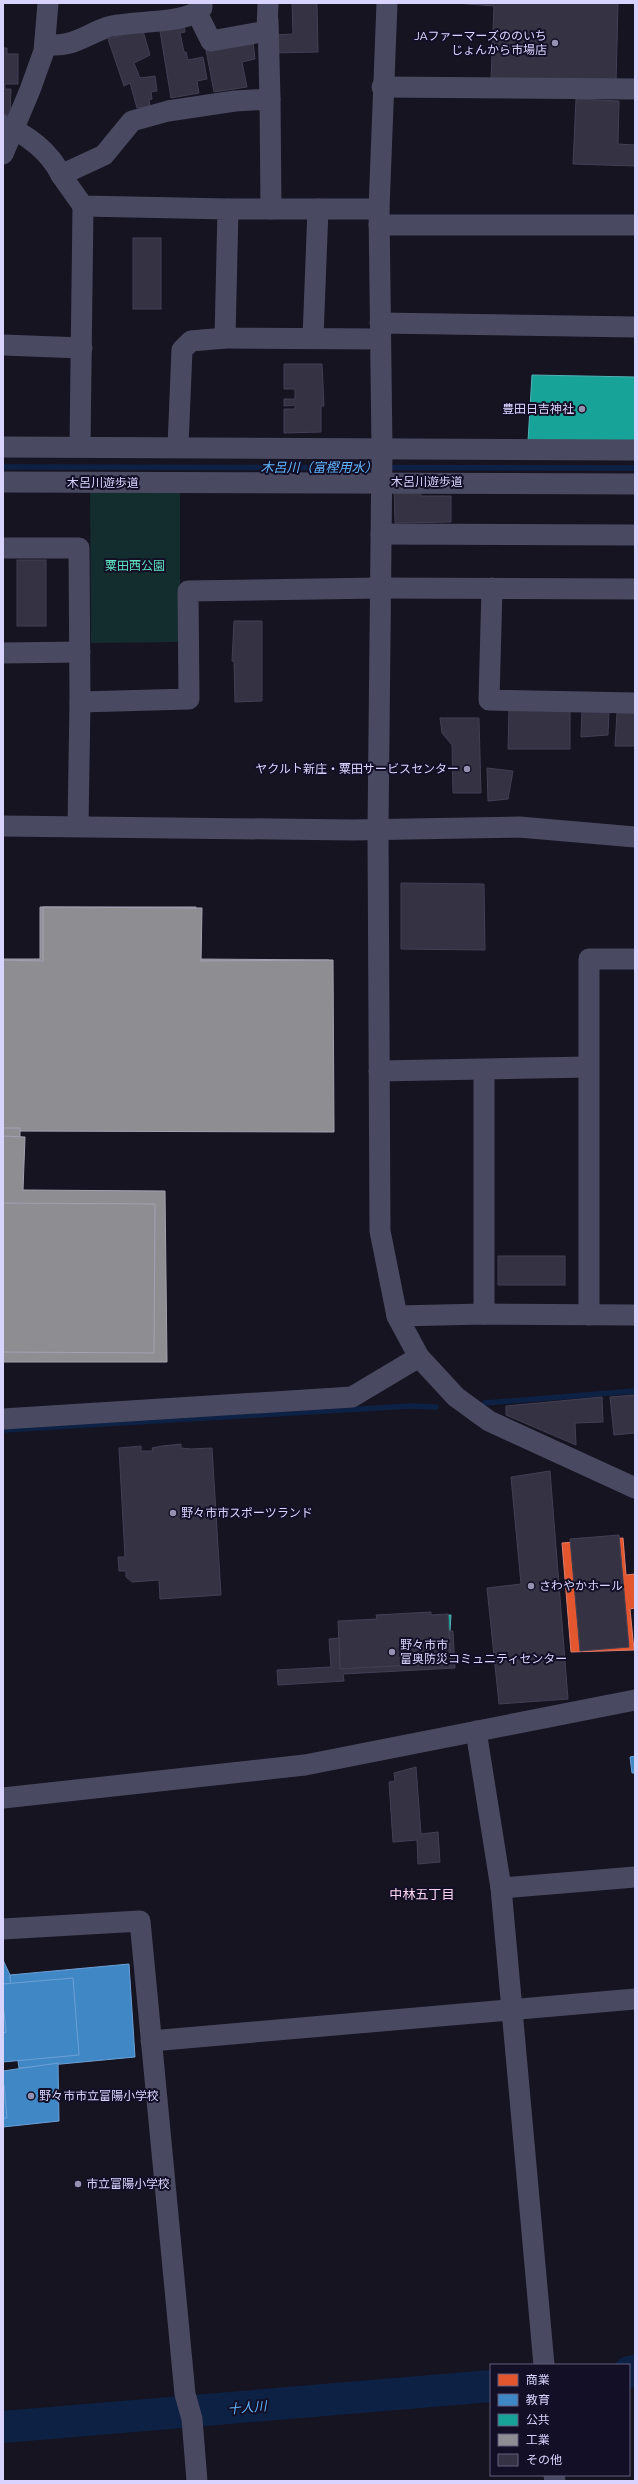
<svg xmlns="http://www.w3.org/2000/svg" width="638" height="2484" font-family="Ubuntu,'Noto Sans JP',sans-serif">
<rect width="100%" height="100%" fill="#161421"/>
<path fill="#132c2d" d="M 180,488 L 180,642 L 91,643 L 90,490 Z"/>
<path fill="#e4572e" stroke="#e17c6d" d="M 623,1538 L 626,1575 L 635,1574 L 635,1608 L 630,1609 L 634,1650 L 571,1652 L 562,1543 Z"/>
<g fill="#3f88c5" stroke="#6d9fd6">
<path d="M 635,1756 L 635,1779 L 635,1773 L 632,1773 L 630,1757 Z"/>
<path d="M 3,1960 L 10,1975 L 14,2036 L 3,2038 Z"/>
<path d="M 129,1964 L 135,2057 L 19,2068 L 14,2036 L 10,1975 Z"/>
<path d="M 73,1978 L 79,2055 L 3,2062 L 3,1984 Z"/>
<path d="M 3,2003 L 6,2032 L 3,2033 Z"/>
<path d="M 58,2063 L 59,2121 L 3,2127 L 3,2071 Z"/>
<path d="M 4,2085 L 7,2118 L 3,2118 L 3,2086 Z"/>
</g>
<g fill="#17a398" stroke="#51b2b7">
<path d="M 532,375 L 635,377 L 635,444 L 528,441 Z"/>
<path d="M 451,1615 L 450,1631 L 438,1638 L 440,1665 L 345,1673 L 342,1622 Z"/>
</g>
<g fill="#8d8d92" stroke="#a4a2b3">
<path d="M 40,907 L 196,907 L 196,959 L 329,960 L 329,1128 L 3,1127 L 3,959 L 40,959 Z"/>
<path d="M 43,907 L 202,908 L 201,961 L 333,960 L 334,1132 L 3,1131 L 3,960 L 43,961 Z"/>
<path d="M 3,1128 L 20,1128 L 20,1203 L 3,1202 Z"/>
<path d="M 3,1136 L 25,1137 L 23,1190 L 165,1191 L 167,1362 L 3,1362 Z"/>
<path d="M 3,1203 L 155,1204 L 154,1353 L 3,1352 Z"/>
</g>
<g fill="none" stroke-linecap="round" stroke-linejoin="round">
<g stroke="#0d2144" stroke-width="5.5">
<path d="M 3,467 L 635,468"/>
<path d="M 485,1403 L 635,1391"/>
<path d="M 3,1430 L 411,1406 L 436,1407"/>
</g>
<g stroke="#0d2144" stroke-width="32">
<path d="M 629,2372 L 635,2371"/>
<path d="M 3,2427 L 491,2386"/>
</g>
</g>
<g fill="#343243" stroke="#433f54">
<path d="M 292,3 L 317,3 L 318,52 L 272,53 L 272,35 L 293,34 Z"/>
<path d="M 455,3 L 618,3 L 616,84 L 491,79 L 494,6 Z"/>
<path d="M 183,21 L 185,32 L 180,33 L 184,52 L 186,52 L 188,60 L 203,57 L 207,79 L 197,81 L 199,93 L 171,98 L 159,25 Z"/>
<path d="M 143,31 L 150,55 L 134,63 L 140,78 L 155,76 L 157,91 L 151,92 L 152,99 L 149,100 L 150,106 L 137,108 L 130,83 L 124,86 L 108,39 L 132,32 Z"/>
<path d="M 253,42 L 255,59 L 242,62 L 247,87 L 214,92 L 206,50 Z"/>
<path d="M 3,48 L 7,48 L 7,54 L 18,54 L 18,84 L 5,84 L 5,89 L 11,89 L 10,115 L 3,114 Z"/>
<path d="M 576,99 L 619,101 L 618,144 L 635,145 L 635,166 L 573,164 Z"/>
<rect x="133" y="238" width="28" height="71"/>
<path d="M 284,364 L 322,364 L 324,406 L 321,406 L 321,432 L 284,433 L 284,409 L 295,409 L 295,405 L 284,406 L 284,399 L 295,399 L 295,389 L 284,389 Z"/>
<path d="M 394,486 L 421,486 L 421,496 L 451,496 L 451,522 L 395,523 Z"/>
<rect x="17" y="560" width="29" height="66"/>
<path d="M 234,621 L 262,621 L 262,701 L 235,702 L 234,661 L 232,661 Z"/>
<path d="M 509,707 L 570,710 L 570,749 L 508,749 Z"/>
<path d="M 582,710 L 609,710 L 608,735 L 581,737 Z"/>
<path d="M 617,713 L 635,713 L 635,746 L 615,746 Z"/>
<path d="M 440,718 L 479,718 L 481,793 L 453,793 L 452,745 L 442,733 Z"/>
<path d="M 487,768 L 513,771 L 508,799 L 488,801 Z"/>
<path d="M 401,883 L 484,884 L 485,950 L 401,949 Z"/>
<rect x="498" y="1256" width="67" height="29"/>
<path d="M 635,1395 L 635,1433 L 614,1435 L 610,1397 Z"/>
<path d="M 602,1397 L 603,1422 L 575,1423 L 576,1445 L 506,1415 L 506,1406 Z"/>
<path d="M 181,1444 L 181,1448 L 191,1449 L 212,1448 L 221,1595 L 160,1599 L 159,1580 L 132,1582 L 126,1577 L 126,1571 L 119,1571 L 118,1557 L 125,1557 L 119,1448 L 141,1446 L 141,1451 L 153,1451 L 152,1448 L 162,1446 Z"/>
<path d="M 550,1471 L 568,1699 L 499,1704 L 487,1588 L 521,1584 L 511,1477 Z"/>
<path d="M 619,1535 L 629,1647 L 580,1651 L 570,1539 Z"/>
<path d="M 431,1612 L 431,1615 L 448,1614 L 451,1663 L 340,1669 L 338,1621 L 377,1619 L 376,1615 Z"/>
<path d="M 449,1631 L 453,1631 L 455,1668 L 343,1674 L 344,1681 L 278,1685 L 277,1670 L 331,1667 L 329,1639 L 339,1638 L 340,1669 L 451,1663 Z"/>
<path d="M 416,1767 L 421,1834 L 438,1832 L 440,1862 L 418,1864 L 417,1840 L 393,1842 L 389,1782 L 395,1781 L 394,1773 Z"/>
</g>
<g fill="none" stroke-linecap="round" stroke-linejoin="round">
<g stroke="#4a4962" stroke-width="21">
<path d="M 387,3 L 379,209 L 382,449 L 378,829 L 380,1231 L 397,1316 L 419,1357 L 456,1397 L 489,1421 L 635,1488"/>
<path d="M 197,13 L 211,41 L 267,31 L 268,3"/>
<path d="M 268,20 L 270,99"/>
<path d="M 45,44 C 70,49 85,35 108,27 C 133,20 185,25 202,8 L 202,3"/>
<path d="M 382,87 L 635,89"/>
<path d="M 3,125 C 27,134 50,152 61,175"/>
<path d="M 3,154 L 30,90 L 44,51 L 48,3"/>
<path d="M 228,209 L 271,209"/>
<path d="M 379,209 L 271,209 L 270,99 L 235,101 L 168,111 L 132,121 L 104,155 L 61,175 L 83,206 L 228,209 L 225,338 L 380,339"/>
<path d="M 379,225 L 635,225"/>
<path d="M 380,323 L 635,327"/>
<path d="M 313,338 L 318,209"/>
<path d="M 3,345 L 82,348"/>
<path d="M 178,446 L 182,350 L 191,341 L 225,338"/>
<path d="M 3,447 L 635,450"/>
<path d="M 80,447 L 83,206"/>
<path d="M 3,482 L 635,484"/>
<path d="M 381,534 L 635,535"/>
<path d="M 3,548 L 79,548 L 80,702"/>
<path d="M 492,588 L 489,700 L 635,703"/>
<path d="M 3,653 L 80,652"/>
<path d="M 3,826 L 353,830 L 519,827 L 635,837"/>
<path d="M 78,826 L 80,702 L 189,699 L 188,591 L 380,588 L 635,589"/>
<path d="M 379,1071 L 588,1067"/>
<path d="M 484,1314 L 484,1071"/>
<path d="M 589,1315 L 589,959 L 635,959"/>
<path d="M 397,1316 L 484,1314 L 635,1315"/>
<path d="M 3,1419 L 352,1397 L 419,1357"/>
<path d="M 476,1731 L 501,1888 L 544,2365"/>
<path d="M 3,1798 L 305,1765 L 635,1700"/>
<path d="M 501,1888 L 635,1877"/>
<path d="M 3,1929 L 140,1921 L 185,2394 L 192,2419 L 197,2481"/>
<path d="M 151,2041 L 635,1999"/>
<path d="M 554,2475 L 555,2481"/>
</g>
</g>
<g fill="#9591b1" stroke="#130f26" stroke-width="1.5">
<circle cx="555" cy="43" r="4"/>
<circle cx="582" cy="409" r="4"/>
<circle cx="467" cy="769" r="4"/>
<circle cx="173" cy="1513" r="4"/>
<circle cx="531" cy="1586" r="4"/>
<circle cx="392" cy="1652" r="4"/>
<circle cx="31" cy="2096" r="4"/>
<circle cx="78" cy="2184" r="4"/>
</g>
<g text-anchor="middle" stroke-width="4" stroke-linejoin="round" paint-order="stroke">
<g font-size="12" fill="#d9d4ff" stroke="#130f26" text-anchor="start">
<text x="547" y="40" text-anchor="end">JAファーマーズののいち<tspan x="547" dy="14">じょんから市場店</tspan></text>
<text x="574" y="413" text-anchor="end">豊田日吉神社</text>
<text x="459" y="773" text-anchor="end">ヤクルト新庄・粟田サービスセンター</text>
<text x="181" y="1517">野々市市スポーツランド</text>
<text x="539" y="1590">さわやかホール</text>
<text x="400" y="1649">野々市市<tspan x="400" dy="14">富奥防災コミュニティセンター</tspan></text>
<text x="39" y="2100">野々市市立富陽小学校</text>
<text x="86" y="2188">市立富陽小学校</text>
</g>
<g font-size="12" fill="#d9d4ff" stroke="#130f26">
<text x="427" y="486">木呂川遊歩道</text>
<text x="103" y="487">木呂川遊歩道</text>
</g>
<g font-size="12" fill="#5fe0c0" stroke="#130f26">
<text x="135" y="570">粟田西公園</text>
</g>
<g font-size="13" font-style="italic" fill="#62b6ff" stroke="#130f26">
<text x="319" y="472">木呂川（富樫用水）</text>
<text transform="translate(247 2407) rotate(-5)" y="5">十人川</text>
</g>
<g font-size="13" fill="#ffd6f0" stroke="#130f26">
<text x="422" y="1899">中林五丁目</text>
</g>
</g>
<rect width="638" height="2484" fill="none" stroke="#d9d4ff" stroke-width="8"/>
<rect x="490" y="2364" width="140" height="112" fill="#130f26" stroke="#625e7d"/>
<rect x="498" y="2374" width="20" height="12" fill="#e4572e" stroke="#625e7d"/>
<text x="526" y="2384" font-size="12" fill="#d9d4ff">商業</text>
<rect x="498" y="2394" width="20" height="12" fill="#3f88c5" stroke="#625e7d"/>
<text x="526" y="2404" font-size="12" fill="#d9d4ff">教育</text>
<rect x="498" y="2414" width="20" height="12" fill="#17a398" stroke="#625e7d"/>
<text x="526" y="2424" font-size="12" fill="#d9d4ff">公共</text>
<rect x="498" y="2434" width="20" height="12" fill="#8d8d92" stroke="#625e7d"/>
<text x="526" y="2444" font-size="12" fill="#d9d4ff">工業</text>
<rect x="498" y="2454" width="20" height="12" fill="#343243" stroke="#625e7d"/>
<text x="526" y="2464" font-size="12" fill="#d9d4ff">その他</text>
</svg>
